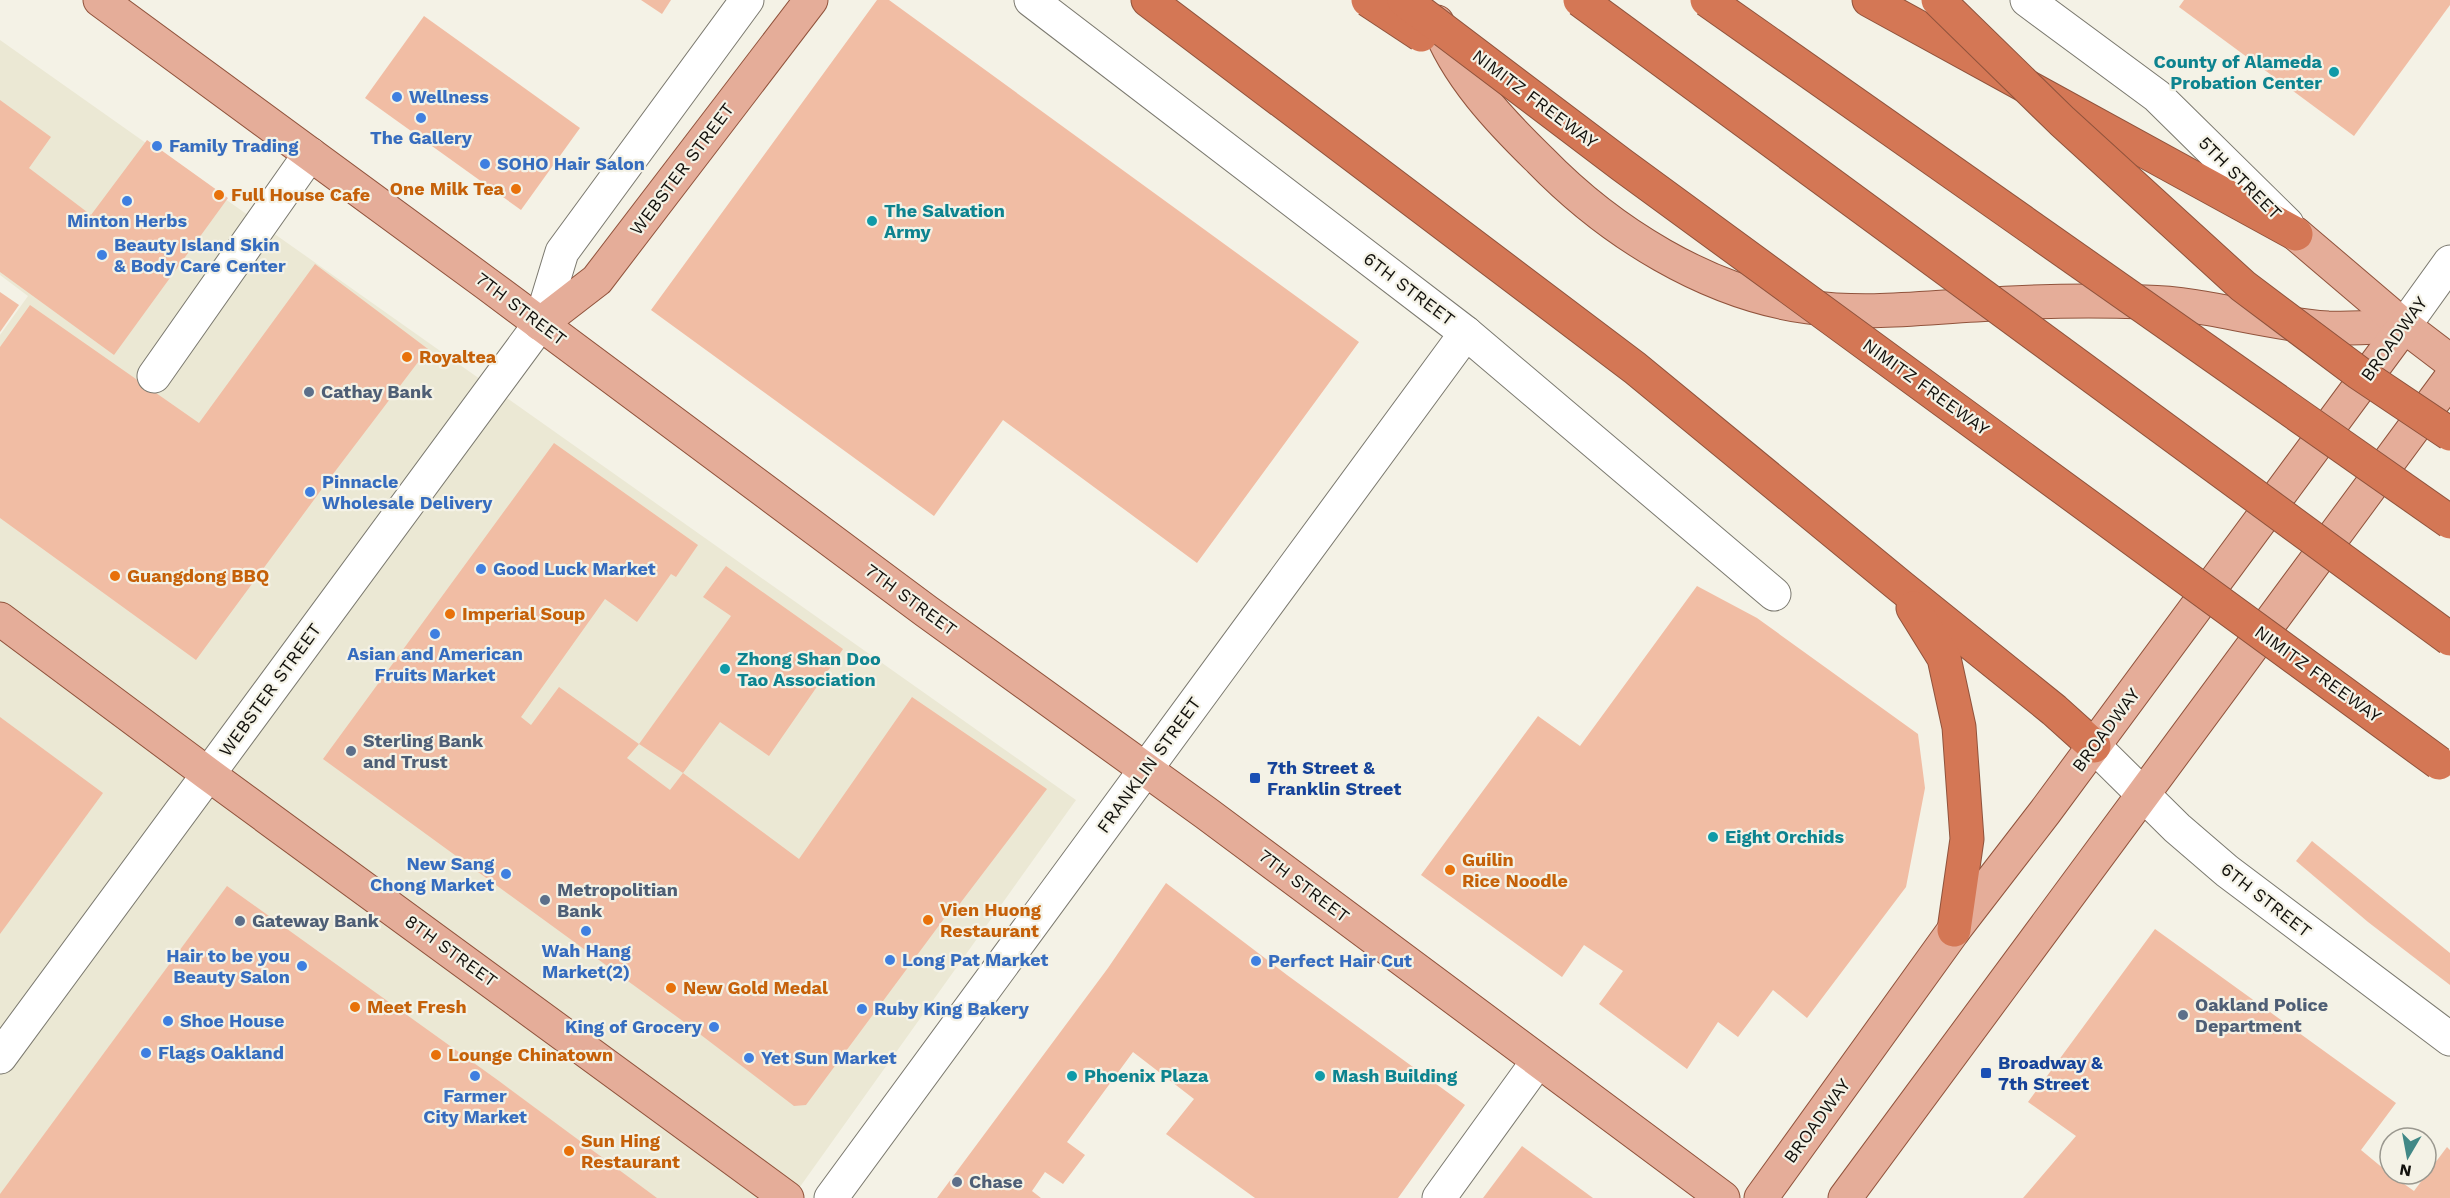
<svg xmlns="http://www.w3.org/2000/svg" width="2450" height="1198" font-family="'Work Sans',sans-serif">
<rect width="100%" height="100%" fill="#f4f2e6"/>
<path fill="#ebe8d4" d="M 0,40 L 1076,800 L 792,1198 L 0,1198 L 0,335 L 28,296 L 0,275 Z"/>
<g fill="#f1bda4">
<path d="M 641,0 L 671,0 L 662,14 Z"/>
<path d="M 877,0 L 889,0 L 1359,342 L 1197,563 L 1003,420 L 934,516 L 651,310 Z"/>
<path d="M 2184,0 L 2450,0 L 2450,5 L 2354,136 L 2179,7 Z"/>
<path d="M 424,16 L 580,128 L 521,210 L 365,98 Z"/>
<path d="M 0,100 L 51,137 L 29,168 L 91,215 L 147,140 L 228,198 L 114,355 L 0,272 Z"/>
<path d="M 315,264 L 428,349 L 330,478 L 196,660 L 0,518 L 0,347 L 30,305 L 199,423 Z"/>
<path d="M 0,292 L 19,305 L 0,332 Z"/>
<path d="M 554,443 L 698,545 L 676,577 L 671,574 L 637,622 L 605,599 L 521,717 L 531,725 L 559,687 L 639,744 L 627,758 L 670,790 L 683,773 L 799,859 L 912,697 L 1047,789 L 952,914 L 949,912 L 806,1105 L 794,1106 L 680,1019 L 323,759 Z"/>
<path d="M 726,566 L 843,649 L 769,756 L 720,722 L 683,773 L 639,744 L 731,616 L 703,597 Z"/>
<path d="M 1697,586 L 1757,618 L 1918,734 L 1925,788 L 1906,887 L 1807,1018 L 1773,990 L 1738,1037 L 1718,1022 L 1687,1069 L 1599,1004 L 1623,971 L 1584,945 L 1562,977 L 1421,875 L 1538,716 L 1580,746 Z"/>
<path d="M 0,717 L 103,793 L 0,934 Z"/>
<path d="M 2312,841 L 2450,953 L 2450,985 L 2368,922 L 2296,861 Z"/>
<path d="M 1166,883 L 1287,975 L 1465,1105 L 1398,1198 L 1255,1198 L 1166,1134 L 1194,1099 L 1133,1052 L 1067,1142 L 1085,1155 L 1063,1184 L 1045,1172 L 1032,1191 L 1041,1198 L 937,1198 L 1108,968 Z"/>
<path d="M 227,886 L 499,1081 L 657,1198 L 0,1198 L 0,1194 Z"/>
<path d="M 2155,929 L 2396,1103 L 2361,1150 L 2390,1174 L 2414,1191 L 2447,1147 L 2450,1150 L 2450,1198 L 2023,1198 L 2076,1136 L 2028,1102 Z"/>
<path d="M 1522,1146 L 1593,1198 L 1483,1198 Z"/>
</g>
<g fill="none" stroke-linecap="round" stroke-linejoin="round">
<g stroke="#7b796f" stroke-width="35">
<g id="minor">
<path d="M 1031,0 L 1466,333 L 1774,594"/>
<path d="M 2027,0 L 2157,96 L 2287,224"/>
<path d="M 2404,326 L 2450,262"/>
<path d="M 154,376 L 310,154"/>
<path d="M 2094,746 L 2177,828 L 2227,871 L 2450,1039"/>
<path d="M 0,1057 L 540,324 L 562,252 L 747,0"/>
<path d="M 831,1198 L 1466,333"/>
<path d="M 1439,1198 L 1538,1061"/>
</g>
</g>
<g stroke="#90533c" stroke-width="35">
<g id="major">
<path d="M 100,0 L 487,284 L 926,611 L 1206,813 L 1723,1198"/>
<path d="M 1437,22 C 1456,75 1500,121 1540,160 C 1610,232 1707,293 1808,307 C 1864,315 1920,308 1976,305 C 2032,301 2089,300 2145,302 C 2207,303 2266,324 2328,328 C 2353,329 2379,327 2404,326"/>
<path d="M 2296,234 L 2404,326 L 2450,361"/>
<path d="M 540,324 L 597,280 L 811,0"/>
<path d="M 0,619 L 208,774 L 787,1198"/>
<path d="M 1761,1198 L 1954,930 L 2045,812 L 2404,326"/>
<path d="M 1845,1198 L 2450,379"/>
</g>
</g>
<g stroke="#90533c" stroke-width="35">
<g id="highway">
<path d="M 1148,0 L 1635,368 L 1900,586 L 2054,710 L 2094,746"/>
<path d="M 1869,0 L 2296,234"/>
<path d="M 1913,608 L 1944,658 L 1959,727 L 1967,839 L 1954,930"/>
</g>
</g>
<use href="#minor" stroke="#fff" stroke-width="33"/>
<use href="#major" stroke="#e5ad99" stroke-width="33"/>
<use href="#highway" stroke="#d47755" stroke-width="33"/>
<g stroke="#90533c" stroke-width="35" stroke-linecap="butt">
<g id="highway-bridge">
<path d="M 1368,0 L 1421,35"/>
<path d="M 1404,0 L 1622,165 L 2439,763"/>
<path d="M 1580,0 L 2450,639"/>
<path d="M 1707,0 L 2450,522"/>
<path d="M 1938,0 L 2062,121 L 2243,286 L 2359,373 L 2450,434"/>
</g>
</g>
<use href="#highway-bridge" stroke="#d47755" stroke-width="33"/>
</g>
<g fill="#0f9aa8" stroke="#f4f2e6" stroke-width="2">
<circle cx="2334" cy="72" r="6"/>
<circle cx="872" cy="221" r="6"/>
<circle cx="725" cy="669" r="6"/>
<circle cx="1713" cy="837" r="6"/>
<circle cx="1072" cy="1076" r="6"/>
<circle cx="1320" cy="1076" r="6"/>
</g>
<g fill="#3f7fe0" stroke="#f4f2e6" stroke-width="2">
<circle cx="397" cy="97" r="6"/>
<circle cx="421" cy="118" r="6"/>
<circle cx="157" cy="146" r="6"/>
<circle cx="485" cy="164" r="6"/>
<circle cx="127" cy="201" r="6"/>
<circle cx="102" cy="255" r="6"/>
<circle cx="310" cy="492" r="6"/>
<circle cx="481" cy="569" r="6"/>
<circle cx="435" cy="634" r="6"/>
<circle cx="506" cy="874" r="6"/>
<circle cx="586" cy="931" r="6"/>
<circle cx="890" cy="960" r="6"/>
<circle cx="1256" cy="961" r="6"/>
<circle cx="302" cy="966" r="6"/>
<circle cx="862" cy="1009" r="6"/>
<circle cx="168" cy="1021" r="6"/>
<circle cx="714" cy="1027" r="6"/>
<circle cx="146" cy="1053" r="6"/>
<circle cx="749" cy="1058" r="6"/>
<circle cx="475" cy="1076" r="6"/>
</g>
<g fill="#e8710a" stroke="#f4f2e6" stroke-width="2">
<circle cx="516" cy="189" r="6"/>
<circle cx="219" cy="195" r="6"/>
<circle cx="407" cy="357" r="6"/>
<circle cx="115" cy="576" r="6"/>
<circle cx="450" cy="614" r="6"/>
<circle cx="1450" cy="870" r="6"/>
<circle cx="928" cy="920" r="6"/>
<circle cx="671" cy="988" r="6"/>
<circle cx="355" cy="1007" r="6"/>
<circle cx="436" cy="1055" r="6"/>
<circle cx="569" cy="1151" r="6"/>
</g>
<g fill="#5c6f8a" stroke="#f4f2e6" stroke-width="2">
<circle cx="309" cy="392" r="6"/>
<circle cx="351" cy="751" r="6"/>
<circle cx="545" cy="900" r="6"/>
<circle cx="240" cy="921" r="6"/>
<circle cx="2183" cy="1015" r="6"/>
<circle cx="957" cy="1182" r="6"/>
</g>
<g fill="#1a4fb4" stroke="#f4f2e6" stroke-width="2">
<rect x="1249" y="772" width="12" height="12" rx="3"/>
<rect x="1980" y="1067" width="12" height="12" rx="3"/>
</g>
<g text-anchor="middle" stroke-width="4.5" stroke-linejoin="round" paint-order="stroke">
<g font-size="18" font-weight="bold" fill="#0d838f" stroke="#f4f2e6" text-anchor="start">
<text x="2322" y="68" text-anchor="end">County of Alameda<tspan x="2322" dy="21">Probation Center</tspan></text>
<text x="884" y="217">The Salvation<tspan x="884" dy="21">Army</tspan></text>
<text x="737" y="665">Zhong Shan Doo<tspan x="737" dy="21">Tao Association</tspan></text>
<text x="1725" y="843">Eight Orchids</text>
<text x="1084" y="1082">Phoenix Plaza</text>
<text x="1332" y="1082">Mash Building</text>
</g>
<g font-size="18" font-weight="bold" fill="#366cbe" stroke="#f4f2e6" text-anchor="start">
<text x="409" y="103">Wellness</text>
<text x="421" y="144" text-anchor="middle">The Gallery</text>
<text x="169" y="152">Family Trading</text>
<text x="497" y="170">SOHO Hair Salon</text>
<text x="127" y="227" text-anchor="middle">Minton Herbs</text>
<text x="114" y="251">Beauty Island Skin<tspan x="114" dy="21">&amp; Body Care Center</tspan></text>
<text x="322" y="488">Pinnacle<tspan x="322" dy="21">Wholesale Delivery</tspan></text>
<text x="493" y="575">Good Luck Market</text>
<text x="435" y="660" text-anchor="middle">Asian and American<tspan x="435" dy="21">Fruits Market</tspan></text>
<text x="494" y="870" text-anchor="end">New Sang<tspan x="494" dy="21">Chong Market</tspan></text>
<text x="586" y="957" text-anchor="middle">Wah Hang<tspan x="586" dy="21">Market(2)</tspan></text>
<text x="290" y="962" text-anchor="end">Hair to be you<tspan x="290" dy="21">Beauty Salon</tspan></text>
<text x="902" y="966">Long Pat Market</text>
<text x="1268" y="967">Perfect Hair Cut</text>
<text x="874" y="1015">Ruby King Bakery</text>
<text x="180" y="1027">Shoe House</text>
<text x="702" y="1033" text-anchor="end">King of Grocery</text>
<text x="158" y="1059">Flags Oakland</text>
<text x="761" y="1064">Yet Sun Market</text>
<text x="475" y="1102" text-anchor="middle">Farmer<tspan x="475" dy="21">City Market</tspan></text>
</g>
<g font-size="18" fill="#12110d" stroke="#f4f2e6">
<text transform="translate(1535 99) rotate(37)" y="6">NIMITZ FREEWAY</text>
<text transform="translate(682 169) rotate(-53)" y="6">WEBSTER STREET</text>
<text transform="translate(2240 178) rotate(45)" y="6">5TH STREET</text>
<text transform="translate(1409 289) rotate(37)" y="6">6TH STREET</text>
<text transform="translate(521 309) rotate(37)" y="6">7TH STREET</text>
<text transform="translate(2394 339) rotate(-54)" y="6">BROADWAY</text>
<text transform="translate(1926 387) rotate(36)" y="6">NIMITZ FREEWAY</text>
<text transform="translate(911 600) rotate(36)" y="6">7TH STREET</text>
<text transform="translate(2318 674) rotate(36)" y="6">NIMITZ FREEWAY</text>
<text transform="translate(270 690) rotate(-54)" y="6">WEBSTER STREET</text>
<text transform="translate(2106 730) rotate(-53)" y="6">BROADWAY</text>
<text transform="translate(1149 765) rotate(-54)" y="6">FRANKLIN STREET</text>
<text transform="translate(1304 886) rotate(37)" y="6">7TH STREET</text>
<text transform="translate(2266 900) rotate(38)" y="6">6TH STREET</text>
<text transform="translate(451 951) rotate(36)" y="6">8TH STREET</text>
<text transform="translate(1817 1121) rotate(-54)" y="6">BROADWAY</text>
</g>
<g font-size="18" font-weight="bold" fill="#c56008" stroke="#f4f2e6" text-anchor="start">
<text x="504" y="195" text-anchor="end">One Milk Tea</text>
<text x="231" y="201">Full House Cafe</text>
<text x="419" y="363">Royaltea</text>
<text x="127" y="582">Guangdong BBQ</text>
<text x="462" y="620">Imperial Soup</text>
<text x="1462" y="866">Guilin<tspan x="1462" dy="21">Rice Noodle</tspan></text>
<text x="940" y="916">Vien Huong<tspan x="940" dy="21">Restaurant</tspan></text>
<text x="683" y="994">New Gold Medal</text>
<text x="367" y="1013">Meet Fresh</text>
<text x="448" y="1061">Lounge Chinatown</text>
<text x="581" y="1147">Sun Hing<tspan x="581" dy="21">Restaurant</tspan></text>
</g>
<g font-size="18" font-weight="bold" fill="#4e5e75" stroke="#f4f2e6" text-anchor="start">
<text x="321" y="398">Cathay Bank</text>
<text x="363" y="747">Sterling Bank<tspan x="363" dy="21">and Trust</tspan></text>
<text x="557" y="896">Metropolitian<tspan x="557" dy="21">Bank</tspan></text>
<text x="252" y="927">Gateway Bank</text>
<text x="2195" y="1011">Oakland Police<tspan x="2195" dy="21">Department</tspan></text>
<text x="969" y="1188">Chase</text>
</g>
<g font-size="18" font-weight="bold" fill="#164399" stroke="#f4f2e6" text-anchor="start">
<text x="1267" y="774">7th Street &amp;<tspan x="1267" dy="21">Franklin Street</tspan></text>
<text x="1998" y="1069">Broadway &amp;<tspan x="1998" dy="21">7th Street</tspan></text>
</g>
</g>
<g transform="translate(2408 1156) rotate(190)"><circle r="28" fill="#f4f2e6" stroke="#9a988f" stroke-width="1.5"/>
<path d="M0-4.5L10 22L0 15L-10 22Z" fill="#418886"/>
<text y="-9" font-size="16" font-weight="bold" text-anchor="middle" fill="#12110d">N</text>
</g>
</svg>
